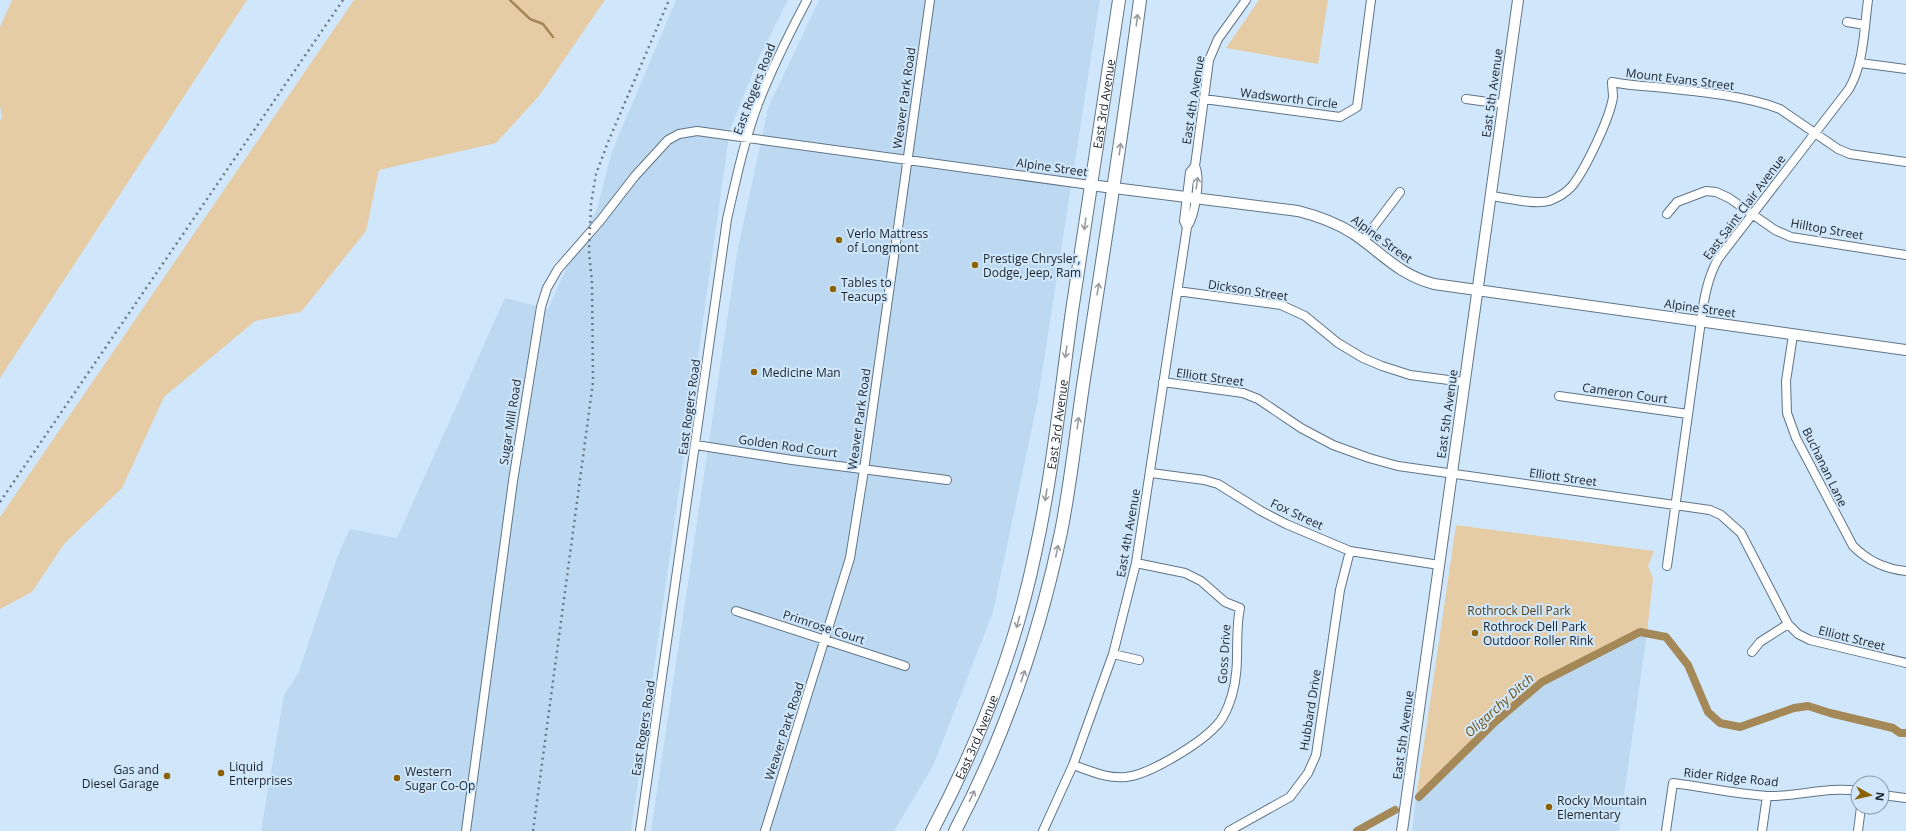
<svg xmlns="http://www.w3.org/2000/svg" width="1906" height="831" viewBox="0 0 1906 831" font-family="'Open Sans',sans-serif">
  <rect width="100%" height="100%" fill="#d0e7fb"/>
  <path fill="#bdd9f2" d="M676,0H788L759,58L730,129L631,831H261L284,695L298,674L338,555L350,529L397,538L505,298L548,309L571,258L597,209L611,154Z
    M819,0H1100L1038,399L993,612L933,766L894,831H651L737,253L768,108Z
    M1640,632L1647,633L1619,831H1412L1416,798L1495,722L1542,682Z"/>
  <path fill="#e5cca5" d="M12,0H247L0,378V121L2,117L0,105V27Z
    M354,0H605L539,96L496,143L379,170L366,231L301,312L255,321L164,397L122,488L64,544L32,592L0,609V517Z
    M1259,0H1328L1318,64L1226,48Z
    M1456,525L1654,551L1648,566L1653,578L1647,633L1640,632L1542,682L1495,722L1416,798Z"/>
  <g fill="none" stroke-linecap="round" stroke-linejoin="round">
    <path stroke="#a58858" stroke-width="2.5" d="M510,0L530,19L543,24L553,37"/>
    <path stroke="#a58858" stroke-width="8" d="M1419,797L1495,722L1542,682L1640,632L1666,637L1688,665L1708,712L1720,723L1740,727L1794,708L1808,706L1830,713L1893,728L1900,733H1906
      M1357,831L1395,810"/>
    <defs>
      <path id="minor" d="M1847,22L1865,25
        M1860,63L1906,69
        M1204,99L1340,117L1357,107L1371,0
        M1466,99L1503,104
        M1491,196C1507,198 1534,205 1549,201C1557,198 1566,193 1572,186C1585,170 1610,118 1613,97C1613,92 1612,87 1612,82C1627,85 1640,86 1655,87C1693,91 1744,95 1780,109L1838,149L1850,154L1906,162
        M1667,214L1677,202L1706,191L1716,192L1729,198L1775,230L1791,237L1906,255
        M1187,227L1184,221L1190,172L1195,166
        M1363,241L1400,192
        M1177,291L1281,305L1305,316L1338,343L1363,358L1382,366L1410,375L1464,382
        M1793,335L1786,381L1787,413L1796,438L1853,546C1868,561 1884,569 1906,571
        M1163,382L1243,393L1258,399L1301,428L1333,445L1369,458L1398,466L1710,510L1721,515L1741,533L1788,624L1798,634L1810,640L1906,663
        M1559,396L1688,414
        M696,445L792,460L947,480
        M1151,473L1204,480L1218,484L1261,511L1286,524L1350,551L1439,565
        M1667,566L1701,321C1704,299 1707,279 1718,259L1849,89C1864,63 1864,30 1868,0
        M736,611L905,666
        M1752,652L1760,642L1788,624
        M1113,654L1139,660
        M1073,765C1091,771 1107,779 1126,777C1149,775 1199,744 1215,727C1223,720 1229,705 1232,695C1241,665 1234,636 1240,608L1225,602L1201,581L1185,573L1136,563
        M1882,795L1906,798
        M466,831L513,481L541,307L547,288L558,269L600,221L635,176L668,140L679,134L697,131L1090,185
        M640,831L727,219C736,180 744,141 758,104C772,68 789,34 807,0
        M765,831L850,558L864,470L930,0
        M1043,831L1073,765L1113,654L1136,563L1187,227C1195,216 1201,179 1195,166L1209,60L1218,39L1246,0
        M1229,831L1290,797L1308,773L1316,755L1340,590L1350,551
        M1666,831L1673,783C1704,787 1736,794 1767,796C1798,797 1827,786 1858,791
        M1762,831L1767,796
        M1858,831L1861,807"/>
      <path id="tertiary" d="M1090,185L1298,211C1318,216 1337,223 1354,234C1383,254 1398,274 1434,284L1906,350
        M1402,831L1518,0"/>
      <g id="secondary">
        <path id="s1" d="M932,831C979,742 1016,648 1036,549C1053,471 1061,390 1072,311C1087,207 1104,104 1119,0"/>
        <path d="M955,831C1005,736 1039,637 1061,532C1072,477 1077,421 1086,366C1105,244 1124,122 1140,0"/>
      </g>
    </defs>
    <use href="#minor" stroke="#607486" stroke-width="10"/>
    <use href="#tertiary" stroke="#607486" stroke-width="12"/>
    <use href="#secondary" stroke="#607486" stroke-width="14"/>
    <use href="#minor" stroke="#fff" stroke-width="8"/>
    <use href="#tertiary" stroke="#fff" stroke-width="10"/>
    <use href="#secondary" stroke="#fff" stroke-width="12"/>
    <path stroke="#6a7986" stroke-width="2.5" stroke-dasharray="2 4" stroke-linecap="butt" d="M0,502L343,0
      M533,831L593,382L592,283L589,251L591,204L596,174L608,142L669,0"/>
  </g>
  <defs><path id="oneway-shaft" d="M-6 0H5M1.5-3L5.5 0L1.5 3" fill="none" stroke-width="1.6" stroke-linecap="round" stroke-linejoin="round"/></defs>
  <g stroke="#989ca0">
    <use href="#oneway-shaft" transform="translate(1137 20) rotate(-83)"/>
    <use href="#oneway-shaft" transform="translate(1120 149) rotate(-82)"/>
    <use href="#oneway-shaft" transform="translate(1197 183) rotate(-82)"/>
    <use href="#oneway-shaft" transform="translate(1085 224) rotate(98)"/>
    <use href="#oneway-shaft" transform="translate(1098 289) rotate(-81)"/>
    <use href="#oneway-shaft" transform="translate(1066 352) rotate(98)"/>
    <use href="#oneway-shaft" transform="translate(1078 423) rotate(-82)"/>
    <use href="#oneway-shaft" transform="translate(1046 495) rotate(99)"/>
    <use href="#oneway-shaft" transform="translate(1057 551) rotate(-78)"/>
    <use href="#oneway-shaft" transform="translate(1018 622) rotate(105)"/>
    <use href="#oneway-shaft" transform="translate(1023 676) rotate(-71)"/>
    <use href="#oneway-shaft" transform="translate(972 796) rotate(-64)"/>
  </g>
  <g fill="#8b6103" stroke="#d0e7fb" stroke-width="1.5">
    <circle cx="839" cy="240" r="4"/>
    <circle cx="975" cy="265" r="4"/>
    <circle cx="833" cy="289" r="4"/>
    <circle cx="754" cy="372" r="4"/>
    <circle cx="1475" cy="633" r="4"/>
    <circle cx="221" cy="773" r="4"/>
    <circle cx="167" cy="776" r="4"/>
    <circle cx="397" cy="778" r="4"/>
    <circle cx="1549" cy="807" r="4"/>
  </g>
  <g text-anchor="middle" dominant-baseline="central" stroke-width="4" stroke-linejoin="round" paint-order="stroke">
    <g font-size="12" fill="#1b232b" stroke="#d0e7fb">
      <text transform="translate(1680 79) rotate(7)">Mount Evans Street</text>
      <text transform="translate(754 89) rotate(-69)">East Rogers Road</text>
      <text transform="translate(1492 93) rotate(-82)">East 5th Avenue</text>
      <text transform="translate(904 98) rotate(-82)">Weaver Park Road</text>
      <text transform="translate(1289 98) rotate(7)">Wadsworth Circle</text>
      <text transform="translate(1193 100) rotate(-81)">East 4th Avenue</text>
      <text stroke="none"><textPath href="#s1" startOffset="752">East 3rd Avenue</textPath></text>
      <text transform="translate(1052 167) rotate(8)">Alpine Street</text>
      <text transform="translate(1744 207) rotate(-53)">East Saint Clair Avenue</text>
      <text transform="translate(1827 229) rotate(10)">Hilltop Street</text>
      <text transform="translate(1382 239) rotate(36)">Alpine Street</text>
      <text transform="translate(1248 290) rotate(9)">Dickson Street</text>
      <text transform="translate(1700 308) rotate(8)">Alpine Street</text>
      <text transform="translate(1210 377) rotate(8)">Elliott Street</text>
      <text transform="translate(1625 393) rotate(8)">Cameron Court</text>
      <text transform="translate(689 407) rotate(-82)">East Rogers Road</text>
      <text transform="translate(1447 414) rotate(-82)">East 5th Avenue</text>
      <text transform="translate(859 419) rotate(-82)">Weaver Park Road</text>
      <text transform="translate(510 422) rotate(-81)">Sugar Mill Road</text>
      <text stroke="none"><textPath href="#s1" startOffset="428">East 3rd Avenue</textPath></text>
      <text transform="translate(788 446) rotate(8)">Golden Rod Court</text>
      <text transform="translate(1825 467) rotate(64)">Buchanan Lane</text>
      <text transform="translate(1563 477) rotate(8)">Elliott Street</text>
      <text transform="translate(1297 514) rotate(25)">Fox Street</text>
      <text transform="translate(1128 533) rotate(-80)">East 4th Avenue</text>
      <text transform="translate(824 627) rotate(18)">Primrose Court</text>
      <text transform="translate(1852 638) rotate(14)">Elliott Street</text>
      <text transform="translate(1224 654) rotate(-86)">Goss Drive</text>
      <text transform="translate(1310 710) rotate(-81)">Hubbard Drive</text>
      <text transform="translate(643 728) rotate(-81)">East Rogers Road</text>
      <text transform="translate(784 731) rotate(-72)">Weaver Park Road</text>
      <text transform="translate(1403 735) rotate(-82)">East 5th Avenue</text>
      <text stroke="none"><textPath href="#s1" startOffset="104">East 3rd Avenue</textPath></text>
      <text transform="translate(1731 777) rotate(6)">Rider Ridge Road</text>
    </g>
    <g font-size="12" fill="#1b232b" stroke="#d0e7fb" text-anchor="start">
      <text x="847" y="233">Verlo Mattress<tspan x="847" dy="14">of Longmont</tspan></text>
      <text x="983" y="258">Prestige Chrysler,<tspan x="983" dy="14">Dodge, Jeep, Ram</tspan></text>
      <text x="841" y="282">Tables to<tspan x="841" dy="14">Teacups</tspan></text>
      <text x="762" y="372">Medicine Man</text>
      <text x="1483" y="626">Rothrock Dell Park<tspan x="1483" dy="14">Outdoor Roller Rink</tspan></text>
      <text x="229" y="766">Liquid<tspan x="229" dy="14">Enterprises</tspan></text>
      <text x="159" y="769" text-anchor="end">Gas and<tspan x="159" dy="14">Diesel Garage</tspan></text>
      <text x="405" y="771">Western<tspan x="405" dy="14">Sugar Co-Op</tspan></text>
      <text x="1557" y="800">Rocky Mountain<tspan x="1557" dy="14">Elementary</tspan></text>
    </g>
    <g font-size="12" fill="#564019" stroke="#d0e7fb">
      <text x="1519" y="610">Rothrock Dell Park</text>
    </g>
    <g font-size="13" font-style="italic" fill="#6c4e14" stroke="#d0e7fb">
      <text transform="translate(1499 705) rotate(-42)">Oligarchy Ditch</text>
    </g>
  </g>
  <g transform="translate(1870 795) rotate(98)"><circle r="19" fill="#d0e7fb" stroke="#8899a8"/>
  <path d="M0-3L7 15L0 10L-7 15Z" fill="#8b6103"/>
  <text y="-6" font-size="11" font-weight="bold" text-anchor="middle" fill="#1b232b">N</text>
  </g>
</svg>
